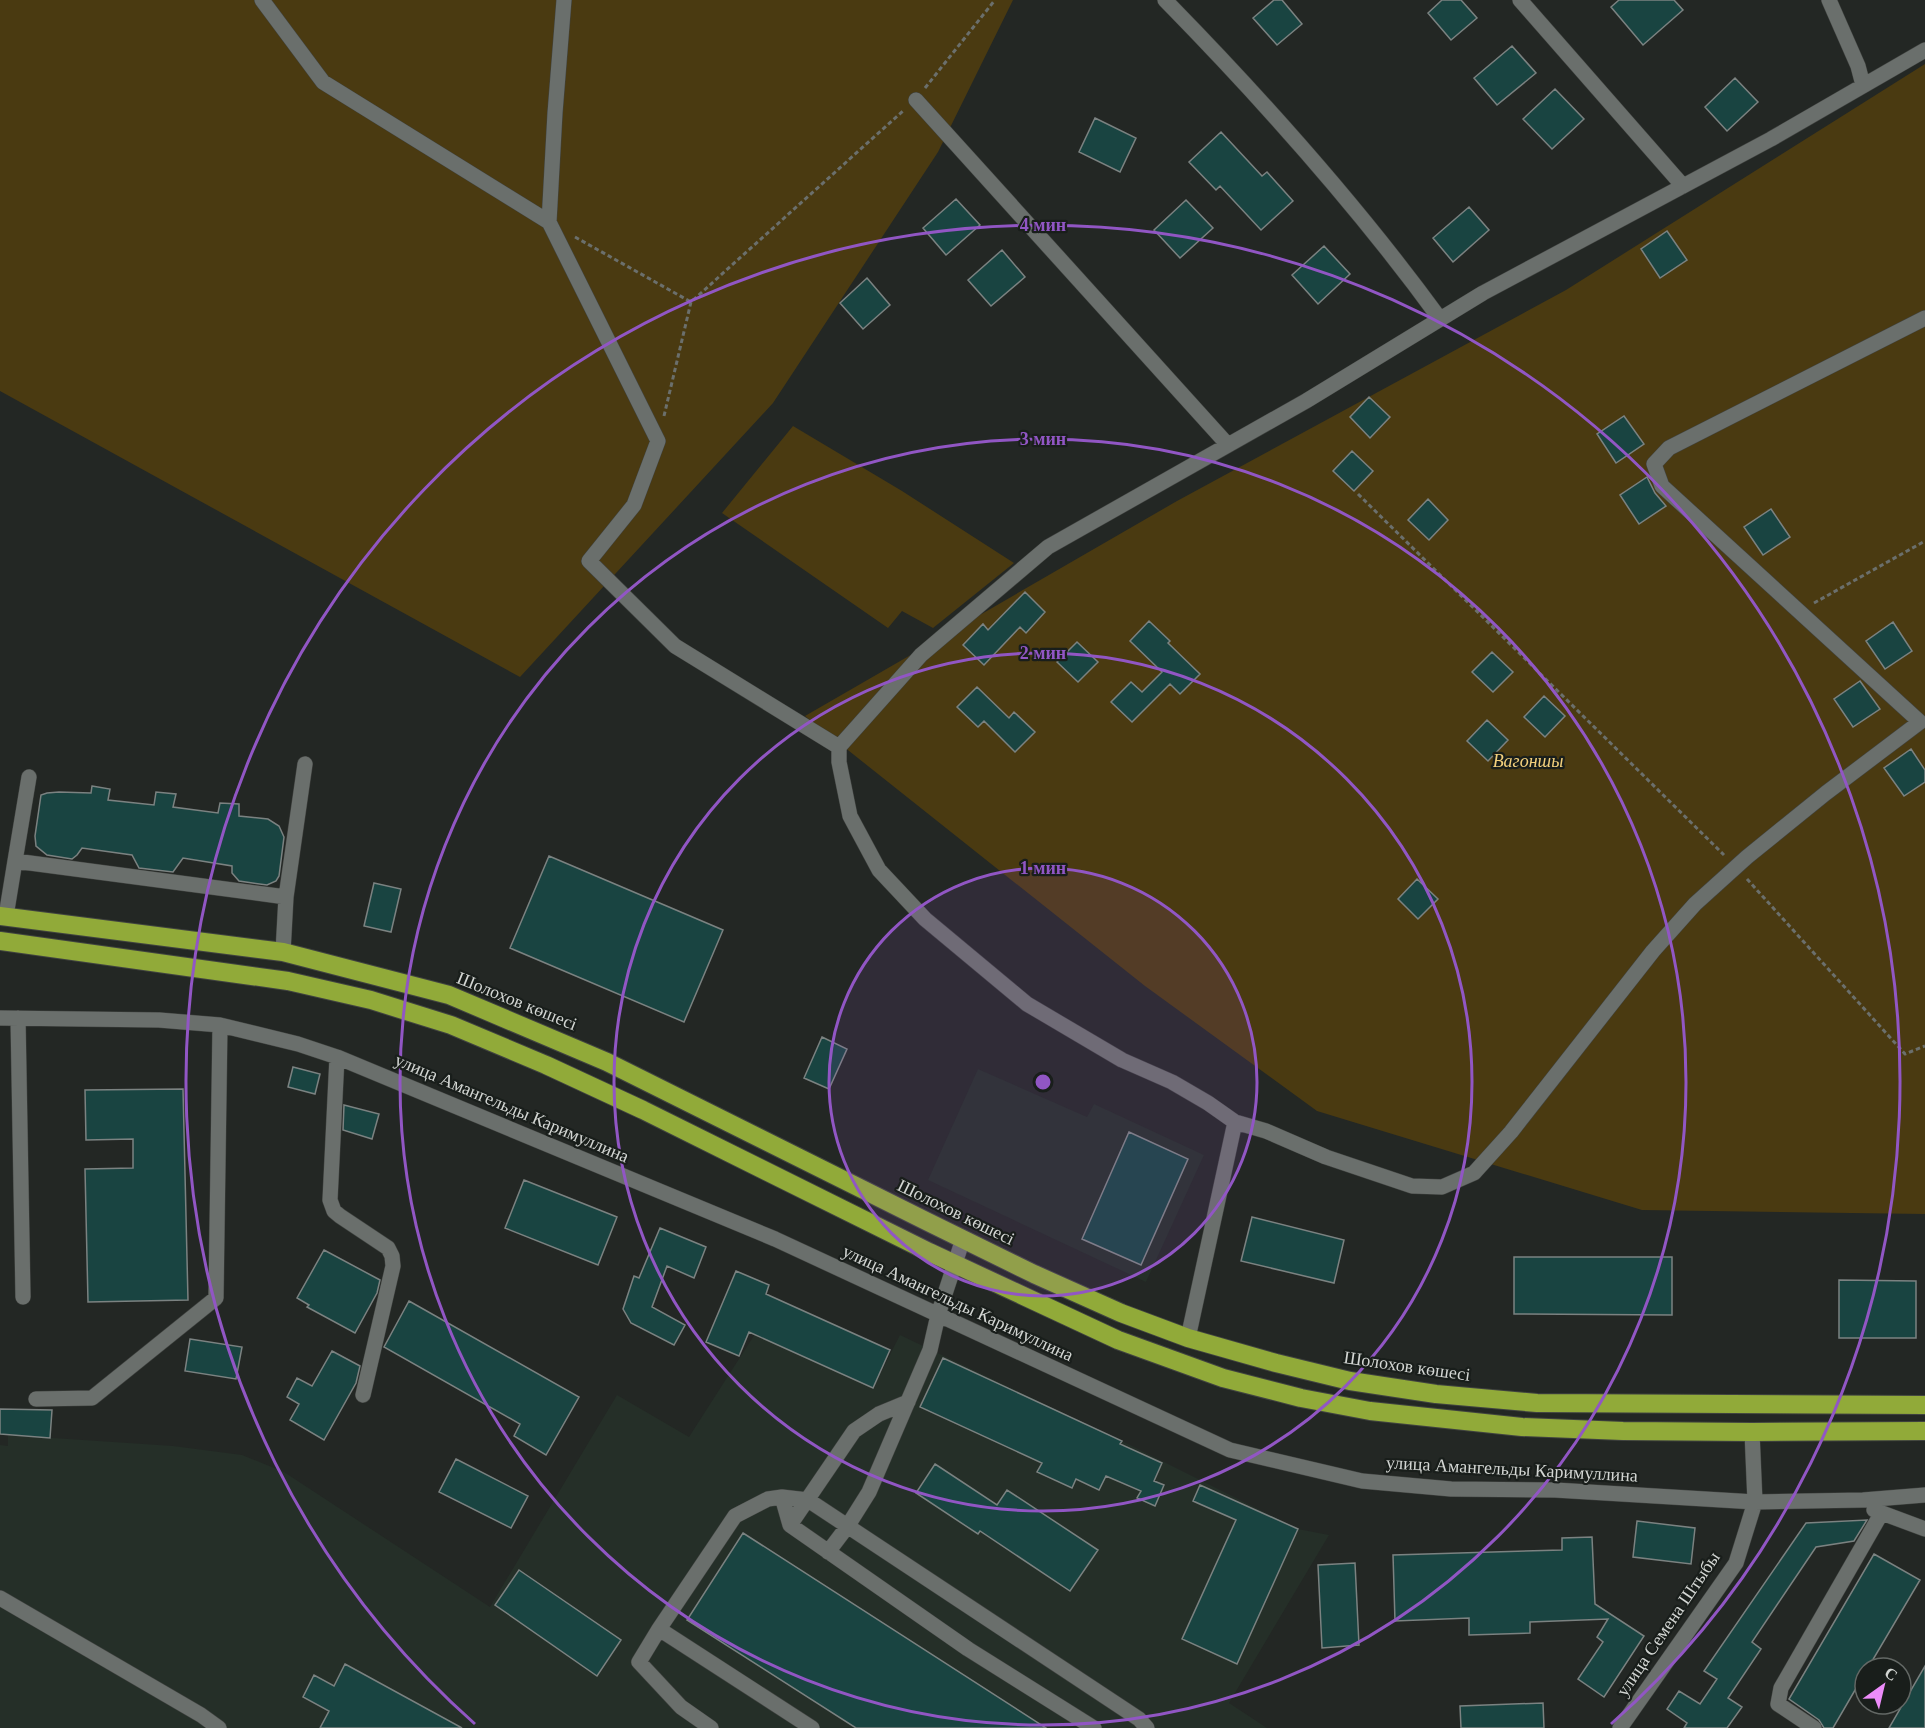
<svg xmlns="http://www.w3.org/2000/svg" width="1925" height="1728" viewBox="0 0 1925 1728" font-family="Georgia,serif">
  <rect width="100%" height="100%" fill="#232724"/>
  <path fill="#252f28" d="M978,1069L1087,1117L1094,1104L1204,1155L1146,1282L928,1180Z
    M755,1334L873,1388L900,1335L1122,1441L1298,1529L1329,1535L1229,1703L1267,1728H0V1445L8,1446V1435L173,1446L242,1455L284,1472L490,1607L617,1395L689,1437Z"/>
  <path fill="#4a3a11" d="M0,0H1013L938,152L773,403L520,677L0,391Z
    M1925,64V1214L1642,1210L1317,1111L1145,986L805,716L1177,501L1566,290Z
    M793,426L902,491L1014,563L933,628L902,611L888,628L722,513Z"/>
  <path fill="#194441" stroke="#7b8281" stroke-width="1.5" d="M1274,0H1282L1302,24L1277,45L1253,18Z
    M1442,0H1461L1477,18L1451,40L1428,13Z
    M1619,0H1674L1683,10L1643,45L1611,7Z
    M1512,46L1536,73L1497,105L1474,78Z
    M1735,78L1758,102L1727,131L1705,107Z
    M1555,89L1584,119L1552,149L1523,119Z
    M1095,118L1136,138L1120,172L1079,152Z
    M1221,132L1262,176L1267,172L1293,201L1261,230L1220,186L1216,190L1189,162Z
    M956,199L980,225L946,255L923,228Z
    M1186,200L1213,228L1180,258L1154,230Z
    M1469,207L1489,230L1453,262L1433,238Z
    M1667,231L1687,260L1660,278L1641,249Z
    M1324,246L1350,274L1318,304L1292,275Z
    M1002,250L1025,277L991,306L968,280Z
    M867,278L890,305L863,329L840,303Z
    M1369,397L1390,417L1370,438L1350,417Z
    M1624,416L1644,444L1616,463L1597,434Z
    M1352,451L1373,471L1354,491L1333,471Z
    M1647,477L1655,493L1666,506L1639,524L1620,495Z
    M1428,499L1448,520L1429,540L1408,520Z
    M1771,509L1790,537L1763,555L1744,527Z
    M1025,592L1045,612L1026,633L1020,627L984,665L963,645L983,624L988,630Z
    M1149,621L1170,641L1168,643L1200,674L1180,694L1170,684L1132,722L1111,702L1131,682L1142,692L1162,672L1130,641Z
    M1893,622L1912,651L1885,669L1866,641Z
    M1077,642L1098,662L1078,682L1057,662Z
    M1492,652L1513,672L1493,692L1472,672Z
    M1860,681L1880,709L1853,727L1834,699Z
    M977,687L1009,718L1014,712L1035,732L1015,752L984,721L978,727L957,707Z
    M1544,696L1565,716L1545,737L1524,717Z
    M1487,720L1508,740L1488,761L1467,741Z
    M1911,749L1925,770V782L1904,796L1884,768Z
    M92,786L110,789L108,800L154,805L156,792L176,794L173,807L218,813L220,803L239,804V816L268,819L279,826L284,837L279,876L276,881L267,885L239,881L232,873V866L183,858L173,872L139,868L132,855L82,848L77,855L72,859L47,855L36,846L35,836L41,795L47,793L59,792L91,793Z
    M549,856L723,930L684,1022L510,948Z
    M1417,879L1438,899L1418,919L1398,899Z
    M374,883L401,889L391,932L364,926Z
    M822,1037L847,1049L829,1089L804,1078Z
    M293,1067L320,1074L315,1094L288,1087Z
    M183,1089L188,1300L88,1302L85,1169L133,1168V1139L86,1140L85,1090Z
    M344,1105L379,1114L372,1139L343,1130Z
    M1129,1132L1188,1159L1141,1265L1082,1239Z
    M524,1180L617,1217L598,1265L505,1228Z
    M1252,1217L1344,1240L1334,1283L1241,1261Z
    M660,1228L706,1247L694,1278L667,1266L652,1307L685,1325L674,1345L631,1323L623,1309L634,1276L639,1278Z
    M324,1250L380,1280L377,1293L355,1333L307,1307L309,1305L297,1298Z
    M1514,1257H1672V1315L1514,1314Z
    M736,1271L769,1285L766,1294L890,1350L873,1388L749,1332L739,1356L706,1342Z
    M1839,1280L1916,1281V1338H1839Z
    M409,1301L579,1397L546,1455L514,1436L520,1424L384,1347Z
    M190,1339L242,1347L236,1379L185,1371Z
    M332,1351L360,1366L356,1383L324,1440L290,1420L299,1404L287,1397L297,1378L312,1386Z
    M943,1358L1122,1441L1120,1444L1162,1463L1154,1481L1164,1485L1155,1506L1137,1498L1141,1491L1106,1476L1099,1490L1076,1479L1072,1488L1037,1472L1042,1463L920,1407Z
    M0,1409L52,1410L50,1438L0,1434Z
    M456,1459L528,1496L511,1528L439,1492Z
    M935,1464L997,1505L1007,1490L1098,1550L1070,1591L980,1531L978,1534L916,1493Z
    M1200,1485L1298,1529L1237,1664L1182,1639L1236,1520L1193,1501Z
    M1867,1520L1854,1541L1816,1547L1752,1642L1761,1649L1728,1698L1742,1707L1727,1728H1684L1687,1723L1667,1709L1679,1691L1700,1704L1717,1679L1704,1671L1806,1523Z
    M1637,1521L1695,1528L1691,1564L1633,1557Z
    M743,1533L1046,1728H856L687,1620Z
    M1592,1537L1595,1604L1644,1636L1604,1697L1578,1679L1603,1642L1597,1637L1608,1619L1530,1622V1633L1469,1635V1618L1395,1621L1393,1555L1562,1550V1538Z
    M1874,1554L1920,1580L1868,1668H1865V1673L1833,1728H1824L1819,1720L1789,1699Z
    M1355,1563L1359,1645L1322,1648L1318,1565Z
    M519,1570L621,1640L597,1676L495,1605Z
    M345,1664L462,1728H320L329,1711L303,1697L314,1675L334,1686Z
    M1925,1666V1728H1889Z
    M1543,1703L1544,1728H1461L1460,1706Z"/>
  <g fill="none" stroke-linecap="round" stroke-linejoin="round">
    <defs>
      <path id="minor" d="M262,0L323,82L549,222L658,441L634,505L589,561L675,646L839,747
        M1165,0C1263,100 1357,205 1440,319
        M1520,0L1683,186
        M1829,0L1858,66L1863,85
        M916,100L1228,445
        M549,222L555,113L564,0
        M15,861L29,777
        M286,897L305,764
        M6,916L15,861L286,897L283,952
        M0,1018L159,1020L220,1025L298,1044L337,1057L775,1239L1230,1450L1362,1481L1451,1489L1555,1490L1755,1502L1863,1500L1925,1495
        M18,1018L23,1297
        M337,1057L330,1200L334,1211L340,1216L388,1248L392,1256L393,1266L363,1395
        M1235,1122L1266,1131L1326,1157L1412,1186L1442,1187L1474,1173L1511,1132L1653,951L1695,904L1747,857L1826,793L1920,722L1662,486L1654,464L1669,448L1925,318
        M1188,1338L1235,1122L1208,1103L1172,1082L1122,1060L1027,1004L925,919L879,870L850,816L839,762V747L921,655L1048,547L1306,401L1483,293L1771,139L1925,50
        M36,1399L92,1398L216,1298L220,1025
        M782,1497L790,1525L968,1649L1094,1728
        M1874,1510L1925,1529
        M790,1525L854,1431L879,1414L908,1402
        M828,1552L847,1527L869,1492L930,1350L938,1315L963,1239
        M0,1598L201,1715L219,1728
        M659,1629L812,1728
        M711,1728L681,1707L639,1662L659,1629L735,1516L768,1499L782,1497L808,1500L1139,1719L1147,1728
        M1620,1728L1736,1563L1755,1502L1752,1432
        M1814,1728L1778,1704L1781,1688L1881,1514"/>
      <path id="highway" d="M0,916L283,952L449,995L607,1062L928,1222L1034,1274L1121,1313L1188,1338L1276,1363L1350,1381L1436,1394L1537,1403L1925,1405
        M0,941L288,981L371,1000L451,1025L546,1065L643,1110L929,1252L1118,1340L1223,1378L1301,1398L1370,1411L1522,1427L1623,1431L1752,1432L1925,1431"/>
    </defs>
    <use href="#minor" stroke="#404340" stroke-width="16"/>
    <use href="#highway" stroke="#404340" stroke-width="20"/>
    <path stroke="#6b6f6c" stroke-width="3" stroke-dasharray="4.5 3" stroke-linecap="butt" d="M925,88L995,0
      M575,237L691,302
      M664,416L691,302L904,110
      M1358,494L1724,855
      M1814,603L1925,541
      M1747,879L1905,1054L1925,1046"/>
    <use href="#minor" stroke="#6a6f6c" stroke-width="15"/>
    <use href="#highway" stroke="#91aa39" stroke-width="18"/>
  </g>
  <circle cx="1043" cy="1082" r="214" fill="#9156c4" fill-opacity=".12"/>
  <g fill="none" stroke="#9156c4" stroke-width="3">
    <circle cx="1043" cy="1082" r="214"/>
    <circle cx="1043" cy="1082" r="429"/>
    <circle cx="1043" cy="1082" r="643"/>
    <path d="M475 1724A857 857 0 1 1 1611 1724"/>
  </g>
  <g text-anchor="middle" dominant-baseline="central" stroke-width="4.5" stroke-linejoin="round" paint-order="stroke">
    <g font-size="18" font-style="italic" fill="#f3d07c" stroke="#191e1b">
      <text x="1528" y="761">Вагоншы</text>
    </g>
    <g font-size="18" fill="#d3d6d3" stroke="#191e1b">
      <text transform="translate(517 1001) rotate(22)">Шолохов көшесі</text>
      <text transform="translate(512 1108) rotate(23)">улица Амангельды Каримуллина</text>
      <text transform="translate(956 1212) rotate(26)">Шолохов көшесі</text>
      <text transform="translate(958 1303) rotate(25)">улица Амангельды Каримуллина</text>
      <text transform="translate(1407 1366) rotate(8)">Шолохов көшесі</text>
      <text transform="translate(1512 1469) rotate(3)">улица Амангельды Каримуллина</text>
      <text transform="translate(1668 1624) rotate(-56)">улица Семена Штыбы</text>
    </g>
  </g>
  <circle cx="1043" cy="1082" r="9" fill="#9156c4" stroke="#191e1b" stroke-width="3"/>
  <g font-size="18" text-anchor="middle" font-weight="bold" fill="#9156c4" stroke="#191e1b" stroke-width="4.5" stroke-linejoin="round" paint-order="stroke">
    <text x="1043" y="231">4 мин</text>
    <text x="1043" y="445">3 мин</text>
    <text x="1043" y="659">2 мин</text>
    <text x="1043" y="874">1 мин</text>
  </g>
  <g transform="translate(1883 1686) rotate(34)"><circle r="28" fill="#191e1b" stroke="#636865" stroke-width="1.5"/>
  <path d="M0-4.5L10 22L0 15L-10 22Z" fill="#ed8cfa"/>
  <text y="-9" font-size="16" font-weight="bold" text-anchor="middle" fill="#d3d6d3">С</text>
  </g>
</svg>
